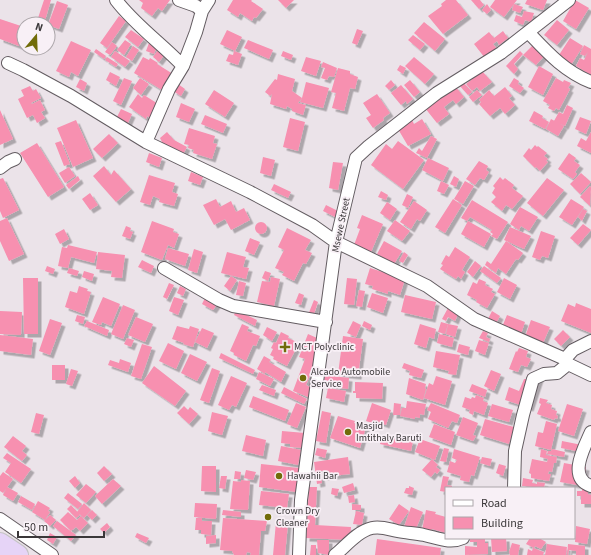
<svg xmlns="http://www.w3.org/2000/svg" width="591" height="555" viewBox="0 0 591 555" font-family="'Source Sans 3',sans-serif">
  <defs>
    <filter id="shadow"><feDropShadow dx="3.5" dy="3.5" stdDeviation="0" flood-color="#0004"/></filter>
  </defs>
  <rect width="100%" height="100%" fill="#ebe3e9"/>
  <path fill="#f790b0" filter="url(#shadow)" d="M44,0H51L44,24H36Z
    M139,0H170L162,11L158,8L152,16L141,8L143,3Z
    M233,0H252L251,1L263,9L256,18L254,17L252,21L240,13L238,17L227,10Z
    M278,0H294L286,8Z
    M446,0H456L468,15L443,34L428,16L442,6L441,4Z
    M471,0H480L484,5L479,9Z
    M495,0H517L504,17L490,7Z
    M527,0H547L543,10L525,4Z
    M575,0L589,8L576,29L563,21Z
    M57,1L68,5L59,29L48,25Z
    M487,4L491,10L487,14L482,10Z
    M514,4L523,7L520,13L512,10Z
    M524,11L534,13L531,22L525,20L523,25L514,21L516,15L522,17Z
    M119,16L126,21L107,48L100,43Z
    M0,19L24,27V43L21,42L19,46L0,39Z
    M557,20L569,30L557,45L544,35Z
    M424,22L445,39L435,51L414,33Z
    M357,29L363,31L357,45L352,43Z
    M131,30L144,39L138,47L125,37Z
    M227,30L242,37L235,51L220,44Z
    M503,31L508,38L499,45L497,41L493,44L497,49L485,58L474,44L489,32L494,38Z
    M413,35L425,44L420,50L408,40Z
    M570,38L583,46L571,65L564,60L565,59L559,55Z
    M125,40L131,44L124,55L117,50Z
    M248,40L273,50L269,59L244,48Z
    M71,41L91,50L78,76L71,72L69,77L56,71Z
    M112,42L117,46L110,55L105,52Z
    M149,43L157,46L154,54L146,51Z
    M535,43L547,53L536,65L523,55Z
    M584,45L591,49V75L576,66L580,58L584,60L588,52L585,56L580,54Z
    M133,46L139,50L132,61L126,57Z
    M96,49L106,56L104,59L94,52Z
    M158,50L165,54L159,62L153,57Z
    M115,51L130,61L125,67L111,57Z
    M234,51L242,54L238,65L226,61L229,54L233,55Z
    M283,51L293,55L291,60L281,56Z
    M520,51L523,54L514,64L518,69L514,74L506,66Z
    M107,57L118,64L116,67L105,60Z
    M143,57L149,60L150,58L158,63L157,64L173,74L162,90L134,73Z
    M306,57L321,61L316,76L301,71Z
    M414,57L434,74L425,84L405,66Z
    M323,62L337,68L334,77L329,76L327,80L321,78L325,68L321,67Z
    M400,65L406,68L403,74L397,70Z
    M539,66L553,74L543,95L528,87Z
    M338,68L350,71V74L358,77L355,89L350,88L344,111L332,108L336,93L331,92Z
    M482,71L492,82L480,91L477,87L472,91L466,84Z
    M110,72L120,77L116,86L106,80Z
    M278,74L295,79L292,91L302,98L306,82L329,88L323,108L300,102L302,98L298,103L306,105L303,115L292,111V109L287,106L286,109L270,104L272,94L270,96L265,92L275,79L277,80Z
    M124,78L132,81L121,105L113,101Z
    M140,78L149,84L141,95L133,88Z
    M514,78L519,81L518,84L524,88L520,93L509,86Z
    M556,78L563,82L564,80L571,83L568,88L570,89L559,110L556,108L554,111L548,108L550,105L543,101Z
    M80,79L87,83L84,91L76,87Z
    M391,80L395,85L389,90L385,86Z
    M410,80L420,92L414,97L404,85Z
    M463,82L472,92L468,95L459,85Z
    M178,84L185,89L181,96L173,91Z
    M401,85L413,99L407,104L406,101L401,105L391,93Z
    M30,86L33,91L36,89L41,98L31,103L32,104L40,100L45,110L41,112L45,118L37,123L33,115L27,118L18,99L24,96L21,90Z
    M455,86L464,97L456,104L453,100L444,107L449,114L437,123L425,108Z
    M505,87L512,96L509,98L515,105L505,114L500,108L490,116L479,104L481,102L479,100L489,90L494,96Z
    M214,90L234,103L225,117L205,104Z
    M477,90L482,95L473,102L469,97Z
    M138,94L142,98L144,95L163,107L156,122L147,116L146,119L129,107Z
    M377,94L390,113L383,118L384,120L373,128L366,118L371,115L363,103Z
    M181,103L195,109L189,122L176,117Z
    M567,105L573,108L565,126L554,121L559,112L563,114Z
    M121,109L132,114L128,123L117,117Z
    M0,110L13,139L0,145Z
    M534,111L543,116L542,118L549,122L545,129L529,121Z
    M205,115L227,124L223,133L201,124Z
    M580,117L591,121L586,134L575,129Z
    M290,118L305,122L298,151L283,147Z
    M422,119L431,134L408,146L398,129L412,120L414,124Z
    M551,119L564,126L558,136L546,129Z
    M76,120L93,158L73,167L57,128Z
    M189,128L215,136L213,143L217,144L212,159L193,153L194,150L188,148L189,145L184,144Z
    M167,132L174,140L187,147L182,156L164,146L160,138Z
    M591,132V153L577,146L581,138L586,141Z
    M109,134L118,143L102,158L93,149Z
    M431,136L437,139L427,158L416,153L419,148L422,151Z
    M61,141L70,164L64,166L55,143Z
    M398,141L424,160L403,189L371,165L386,144L392,149Z
    M37,143L64,187L48,197L20,153Z
    M535,145L537,147L538,146L547,153L544,156L548,159L546,161L548,162L540,171L536,167L535,168L523,156L529,148L531,150Z
    M149,153L162,158L159,167L146,162Z
    M569,153L576,158L574,161L580,165L575,172L577,174L573,179L558,169Z
    M263,157L275,160L271,176L260,173Z
    M428,158L449,168L443,181L422,170Z
    M479,161L488,166L486,170L489,172L484,180L480,178L475,185L466,179Z
    M333,162L343,163L338,190L329,188Z
    M104,166L111,175L114,170L131,189L116,202L93,176Z
    M69,167L75,176L65,183L59,173Z
    M191,172L203,177L200,185L188,181Z
    M581,173L591,182L580,194L570,184Z
    M149,175L175,183L172,192L178,194L174,206L159,202L160,199L153,196L150,205L140,202Z
    M78,176L80,180L69,189L66,185Z
    M454,176L459,179L456,187L450,184Z
    M500,177L503,180L505,178L514,185L512,188L523,196L512,209L506,205L502,211L491,202L496,197L492,193L495,188L493,186Z
    M3,178L19,210L3,218L0,211V179Z
    M547,178L564,190L543,216L527,203Z
    M441,181L449,185L444,194L437,191Z
    M465,181L474,186L463,204L454,199Z
    M274,184L291,192L288,198L271,190Z
    M590,186L591,188L590,206L580,197Z
    M381,191L388,195L386,200L378,197Z
    M90,193L98,205L90,210L82,199Z
    M407,194L413,197L408,208L402,205Z
    M216,199L220,207L231,201L236,212L244,208L250,220L231,230L225,219L214,225L203,205Z
    M453,199L462,205L445,233L435,227Z
    M571,199L584,207L572,225L559,217Z
    M472,200L508,222L497,239L491,236L493,234L490,232L492,230L470,217L467,221L461,218Z
    M414,201L427,210L420,221L417,219L411,229L400,222Z
    M387,202L397,209L390,220L380,213Z
    M326,205L340,212L337,218L323,211Z
    M520,207L538,217L529,231L521,226L519,230L510,224Z
    M583,209L587,211L582,221L578,217Z
    M362,215L383,224L371,252L354,245L360,229L357,228Z
    M7,218L24,254L9,261L0,241V221Z
    M395,220L410,231L402,241L387,231Z
    M152,221L174,229L173,232L179,234L174,248L168,245L162,260L141,252Z
    M468,221L491,234L484,247L461,234Z
    M255 228a6 6 0 1 1 12 0a6 6 0 1 1-12 0Z
    M583,224L591,230L578,245L570,238Z
    M126,226L131,228L130,231L133,232L130,239L122,236Z
    M510,227L531,236L524,249L504,240Z
    M287,228L311,240L305,250L312,253L306,264L303,263L294,281L282,275L284,272L275,268L284,250L278,247Z
    M64,229L69,239L60,244L55,234Z
    M541,231L555,236L548,258L542,256L540,260L532,257Z
    M250,238L260,242L254,255L245,251Z
    M384,241L402,251L394,264L377,254Z
    M506,241L523,253L518,260L516,259L506,274L498,268L496,273L485,265L487,261L491,264Z
    M68,245L97,252L94,263L71,257L68,268L58,266L62,247L67,248Z
    M455,247L470,257L462,270L465,272L461,279L458,276L456,279L440,269L443,265L441,264L446,255L449,257Z
    M168,248L189,254L185,266L165,259Z
    M194,249L203,252L197,273L188,270Z
    M98,252L125,255L122,278L111,277L112,271L96,269Z
    M227,252L246,257L243,267L249,268L246,279L221,273Z
    M404,252L408,255L403,263L399,261Z
    M142,260L154,266L151,273L138,267Z
    M475,261L481,266L473,277L467,272Z
    M47,266L55,269L53,274L45,271Z
    M484,266L501,278L497,283L480,271Z
    M69,268L79,271L77,276L67,273Z
    M370,268L405,279L400,295L388,291V294L372,289L373,286L365,284Z
    M84,271L94,274L92,281L82,277Z
    M265,271L271,273L268,281L262,278Z
    M231,276L237,280L230,291L224,286Z
    M271,277L280,279L274,306L257,302L262,281L270,282Z
    M23,278H38V334H24Z
    M347,278L357,279L354,305L344,304Z
    M504,278L517,285L510,299L497,292Z
    M479,279L486,282L485,285L493,289L491,292L495,294L487,308L476,302L477,300L467,295L473,282L477,284Z
    M239,281L246,283L243,296L236,295Z
    M169,283L174,285L167,299L163,297Z
    M79,286L88,289L87,291L91,292L84,314L65,307L70,291L77,293Z
    M180,286L186,289L183,296L177,293Z
    M359,290L365,291L362,307L356,306Z
    M299,293L304,295L301,305L295,303Z
    M372,293L388,298L383,313L367,307Z
    M405,295L436,302L432,319L401,312Z
    M206,296L218,303L213,310L202,304Z
    M103,297L120,304L111,326L102,322L101,325L92,322Z
    M174,297L184,300L178,315L169,311Z
    M314,300L318,302L313,317L308,315Z
    M576,303L591,309V333L561,321L568,304L575,307Z
    M123,305L135,310L123,339L111,334Z
    M448,308L458,314L455,321L448,317L446,321L442,319Z
    M236,310L257,320L255,326L234,315Z
    M0,311L22,312L21,335L0,334Z
    M492,311L500,316L495,325L487,321Z
    M77,315L85,317L83,324L75,321Z
    M507,315L525,322L521,334L502,327Z
    M136,317L153,324L145,342L128,335Z
    M50,319L62,323L50,355L39,351Z
    M531,320L550,327L543,343L525,337Z
    M87,321L109,330L107,336L84,326Z
    M353,321L361,325L356,337L347,333Z
    M364,321L372,325L370,330L362,326Z
    M441,322L448,324L445,334L438,332Z
    M242,324L249,327L247,331L260,336L256,346L253,345L246,361L234,355V353L230,351Z
    M420,324L436,329L434,339L429,337L426,348L414,344Z
    M448,324L458,326L455,337L446,334Z
    M177,326L189,329L190,326L199,329L193,347L183,344L184,343L172,339Z
    M267,327L277,332L272,341L263,335Z
    M202,328L214,333L207,348L195,342Z
    M563,330L570,337L561,346L554,339Z
    M483,331L488,333L486,337L490,339L489,342L479,338Z
    M281,332L289,336L288,338L299,343L287,366L273,359L274,357L270,355L273,349L271,348L274,342L276,343Z
    M308,334L317,338L313,350L319,353L306,385L312,388L308,397L293,391L305,359L299,357Z
    M439,334L454,338L452,347L437,343Z
    M0,335L33,339L31,355L0,351Z
    M343,336L363,339L358,376L338,374Z
    M127,338L134,340L131,347L124,344Z
    M479,340L489,343L485,355L475,351Z
    M168,343L184,351L176,369L159,361Z
    M142,344L152,347L141,379L131,376Z
    M459,344L470,347L468,355L457,352Z
    M519,348L528,351L526,357L531,359L527,367L521,365L518,372L509,369L516,351L517,352Z
    M436,351L460,355L456,375L448,374L449,371L433,367Z
    M221,353L255,370L253,374L219,358Z
    M190,354L207,362L197,381L181,373Z
    M264,356L271,360L269,362L286,372L281,382L265,372V374L257,369Z
    M120,359L131,363L128,372L108,365L110,360L119,363Z
    M404,363L424,370L421,378L409,375L410,371L402,368Z
    M52,365H65V380H52Z
    M154,366L186,391L175,406L142,383Z
    M212,368L220,371L209,403L200,400Z
    M71,369L78,371L72,386L66,384Z
    M491,370L501,374L494,391L484,386Z
    M259,372L274,379L270,386L256,379Z
    M528,374L540,378L530,408L505,400L509,387L519,391L524,379H526Z
    M325,375L349,378L348,389L323,386Z
    M231,376L247,383L236,407L232,405L229,410L218,405Z
    M436,376L452,381L445,405L424,398L429,383L433,385Z
    M409,378L426,384L425,388L426,389L423,400L406,394Z
    M355,382L383,383L382,399L356,398V393H353V391H355Z
    M472,384L487,390L485,397L469,391Z
    M262,385L276,390L274,396L259,390Z
    M284,387L307,399L304,404L281,393Z
    M328,388L346,391L344,402L326,398Z
    M476,395L484,398L483,401L488,403L484,415L474,411L473,415L469,413L470,410L462,407L465,397L471,399L472,397L475,398Z
    M253,396L289,410L285,421L249,407Z
    M540,398L548,400L546,403L552,405L551,409L557,411L556,415L558,416L557,419L555,418L554,420L537,414L541,404L539,403Z
    M407,401L426,404L424,415L420,414V418L415,417V419L400,416L402,408H406Z
    M296,403L306,407L297,428L287,424Z
    M372,403L391,410L386,425L373,420L372,423L366,421Z
    M394,403L401,404L400,415H393Z
    M431,403L460,415L457,423L452,421L448,428L428,419L431,412L427,410Z
    M492,404L513,410L509,422L488,416Z
    M567,404L583,409L574,436L558,431Z
    M184,406L188,410L190,407L198,414L189,424L177,413Z
    M322,411L331,413L326,443L316,441Z
    M212,412L228,416L222,435L208,431Z
    M36,413L44,415L39,434L31,432Z
    M338,416L355,421L354,423L366,427L360,448L330,438Z
    M463,417L478,423L473,435L476,436L473,441L456,435Z
    M485,419L514,427L509,444L480,435Z
    M546,421L557,424L551,450L535,446L538,432L543,433Z
    M434,424L455,432L451,445L429,437Z
    M282,431L305,433L304,448L290,447V444L281,443Z
    M246,435L266,440L263,456L242,451Z
    M382,435L413,441L411,451L380,444Z
    M13,436L26,446L22,451L27,455L22,461L4,447Z
    M420,439L440,446L435,460L415,452Z
    M562,441L582,445L581,452L561,448Z
    M281,446L301,450L298,465L278,461Z
    M317,448L327,450L325,458L315,455Z
    M444,448L449,449L446,462L440,461Z
    M454,449L480,457L474,476L471,475L469,482L460,480L461,476L447,472L450,461L455,463L457,460L452,458Z
    M541,449L547,451L546,455L557,457L556,463H554L552,472L549,471L548,474H551L549,481L531,478V474L529,473L532,459L547,462L548,459L540,457Z
    M552,449L565,452L564,457L547,454L548,451H551Z
    M7,453L31,469L21,483L5,472L11,463L3,458Z
    M348,457L350,474L323,477V471H320L322,483L317,484L314,462Z
    M482,457L492,459L490,466L480,463Z
    M432,459L438,465L436,467L440,470L437,474L435,472L431,477L422,470Z
    M564,463L586,467L583,486L560,482Z
    M261,464L299,468L296,492L259,487Z
    M499,464L506,466L503,476L496,473Z
    M104,466L112,474L104,481L97,473Z
    M202,466H216V492L201,491Z
    M246,470L256,472L253,480L244,478Z
    M235,471L241,472L240,479H234Z
    M3,472L13,479L3,493L0,491V476Z
    M75,476L80,483L75,488L69,481Z
    M221,476H227L225,489L219,488Z
    M443,476L449,477L447,485L452,486V488H446V492L440,491Z
    M523,478L533,480L532,483L537,484V482L545,483L544,488L522,486Z
    M113,479L121,486L102,504L95,496Z
    M241,480L250,481L248,510L230,509L233,481L241,482Z
    M353,483L355,490L344,493L342,487Z
    M86,484L96,492L86,503L76,495Z
    M409,486L414,488L412,495L404,493L406,488H409Z
    M7,487L18,493L13,501L3,495Z
    M309,487H317L315,525L351,527L350,540L306,538Z
    M332,488L339,489L337,496L331,494Z
    M582,489H588V494L591,495V504H581V496H577V491H582Z
    M261,491L289,494L287,508L259,505Z
    M68,493L82,504L78,509L64,498Z
    M354,495L355,502L349,503L348,496Z
    M21,496L35,504L32,510L18,502Z
    M38,501L50,508L48,511L50,512L45,520L32,512Z
    M84,503L91,510L84,518L77,512Z
    M195,503L217,504L216,519L194,517Z
    M352,504L361,505V510H352Z
    M399,504L409,511L399,525L389,519Z
    M71,505L80,515L76,518L67,509Z
    M411,507L423,512L415,531L404,527Z
    M92,510L97,515L92,520L87,515Z
    M223,510L241,512V517L222,515Z
    M426,510L436,512L435,514L446,517V533L432,529L431,532L422,530Z
    M356,511L364,513L362,525L353,524Z
    M68,512L77,520L81,516L88,523L80,531L76,527L71,531L60,520Z
    M50,515L56,520L50,526L44,521Z
    M196,518H202V521H212L211,535L201,534V530H195Z
    M223,518L267,521L265,531H261L259,555H250L251,553L247,552L246,555H234L232,551L220,550Z
    M57,521L76,535L71,541L53,526Z
    M276,522L288,523L285,555H273Z
    M107,523L110,527L104,533L100,529Z
    M576,526L590,529L587,544L575,542Z
    M50,533L57,537L53,544L47,540Z
    M137,533L149,538L146,543L135,537Z
    M216,535V543L206,544V536Z
    M470,538H485V543H488V554L465,555V546L477,547V542H470Z
    M491,538H506L507,551L492,552Z
    M530,538H539L546,542L541,549L535,546L534,548L526,544Z
    M377,539L441,548L440,555H375Z
    M317,540H329V555L318,553Z
    M512,543L520,545L518,555H510L509,552Z
    M547,544L567,547L566,555H545Z
    M568,544L585,546V555H576V551L569,550L568,555H567Z
    M311,545H316V555H310Z
    M533,548L544,552L543,555H527L528,549L532,551Z"/>
  <g fill="none" stroke-linecap="round" stroke-linejoin="round">
    <defs>
      <path id="minor" d="M116,0C135,25 161,43 183,66L169,89L146,142
        M179,0L196,6L202,11L196,32L183,66
        M202,11L209,0
        M528,32C548,53 564,71 591,82
        M8,63L23,70L71,96L146,142L250,192L312,225L336,242L427,286L474,319L565,359L568,364L591,375
        M0,168L8,162L15,159
        M164,268L219,300L233,306L326,322
        M565,359L573,350L591,341
        M591,432C584,448 567,478 591,486
        M514,488L515,451L523,415L533,379L544,374L557,373L568,364
        M0,519L52,555
        M299,555L301,500L336,242L356,158L369,146L437,93L501,53L569,0
        M335,555C346,546 358,531 372,528C381,526 388,529 397,531C406,533 415,533 424,535C438,538 450,544 463,538"/>
      <path id="trunk" d="M0,543L18,555"/>
    </defs>
    <use href="#minor" stroke="#635c61" stroke-width="14"/>
    <use href="#trunk" stroke="#c4c3c4" stroke-width="22"/>
    <use href="#minor" stroke="#fff" stroke-width="12"/>
    <use href="#trunk" stroke="#e6d4f7" stroke-width="20"/>
  </g>
  <g fill="#716c09" stroke="#f8f0f6" stroke-width="1.5">
    <path d="M283 341h4v4h4v4h-4v4h-4v-4h-4v-4h4z"/>
    <circle cx="303" cy="378" r="4"/>
    <circle cx="348" cy="432" r="4"/>
    <circle cx="279" cy="476" r="4"/>
    <circle cx="268" cy="517" r="4"/>
  </g>
  <g text-anchor="middle" dominant-baseline="central" stroke-width="3.5" stroke-linejoin="round" paint-order="stroke">
    <g font-size="10" fill="#3a3739" stroke="#f8f0f6">
      <text transform="translate(341 225) rotate(-78)">Msewe Street</text>
    </g>
    <g font-size="10" fill="#3a3739" stroke="#f8f0f6" text-anchor="start">
      <text x="294" y="347">MCT Polyclinic</text>
      <text x="311" y="372">Alcado Automobile<tspan x="311" dy="12">Service</tspan></text>
      <text x="356" y="426">Masjid<tspan x="356" dy="12">Imtithaly Baruti</tspan></text>
      <text x="287" y="476">Hawahii Bar</text>
      <text x="276" y="511">Crown Dry<tspan x="276" dy="12">Cleaner</tspan></text>
    </g>
  </g>
  <rect x="445" y="487" width="130" height="52" fill="#f8f0f6" stroke="#aca6aa"/>
  <rect x="453" y="500" width="20" height="6" fill="#ffffff" stroke="#aca6aa"/>
  <text x="481" y="507" font-size="12" fill="#3a3739">Road</text>
  <rect x="453" y="517" width="20" height="12" fill="#f790b0" stroke="#aca6aa"/>
  <text x="481" y="527" font-size="12" fill="#3a3739">Building</text>
  <g transform="translate(36 36) rotate(19)"><circle r="19" fill="#f8f0f6" stroke="#aca6aa"/>
  <path d="M0-3L7 15L0 10L-7 15Z" fill="#716c09"/>
  <text y="-6" font-size="11" font-weight="bold" text-anchor="middle" fill="#3a3739">N</text>
  </g>
  <path d="M18 531v6h86v-6" fill="none" stroke="#3a3739" stroke-width="2"/>
  <text x="24" y="531" font-size="12" fill="#3a3739" stroke="#f8f0f6" stroke-width="3" paint-order="stroke">50 m</text>
</svg>
